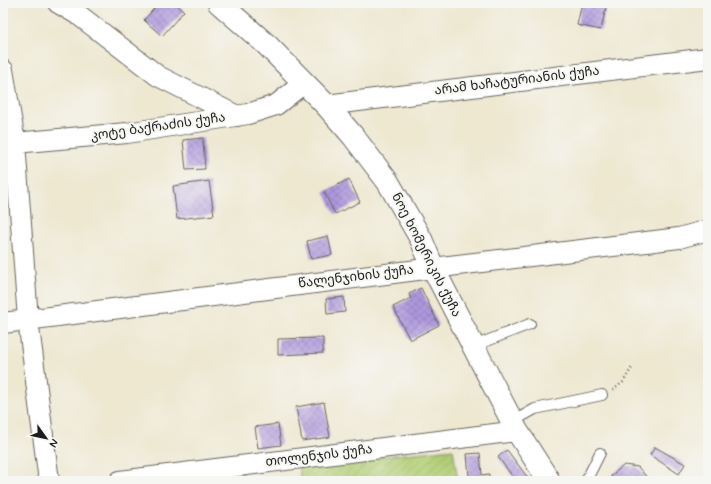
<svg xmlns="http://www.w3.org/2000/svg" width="711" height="484" viewBox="0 0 711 484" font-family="Mynerve,'Noto Sans Georgian',sans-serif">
  <defs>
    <pattern id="garden-furrows" width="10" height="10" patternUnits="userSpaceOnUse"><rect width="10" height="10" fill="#b2ce75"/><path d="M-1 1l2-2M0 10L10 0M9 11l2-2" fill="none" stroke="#98b065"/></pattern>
    <pattern id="building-cross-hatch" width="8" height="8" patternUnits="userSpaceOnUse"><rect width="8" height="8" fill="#af98de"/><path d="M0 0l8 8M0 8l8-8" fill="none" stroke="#8e7bb3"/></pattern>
  </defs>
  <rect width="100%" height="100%" fill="#f6f6f2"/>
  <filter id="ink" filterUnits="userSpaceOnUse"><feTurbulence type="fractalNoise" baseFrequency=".025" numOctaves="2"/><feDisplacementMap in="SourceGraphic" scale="8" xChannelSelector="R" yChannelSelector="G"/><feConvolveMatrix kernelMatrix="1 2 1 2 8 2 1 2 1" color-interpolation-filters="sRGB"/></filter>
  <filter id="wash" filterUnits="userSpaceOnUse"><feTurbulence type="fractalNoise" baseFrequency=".012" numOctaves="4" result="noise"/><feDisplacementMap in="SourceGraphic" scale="16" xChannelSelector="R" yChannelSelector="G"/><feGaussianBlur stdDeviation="0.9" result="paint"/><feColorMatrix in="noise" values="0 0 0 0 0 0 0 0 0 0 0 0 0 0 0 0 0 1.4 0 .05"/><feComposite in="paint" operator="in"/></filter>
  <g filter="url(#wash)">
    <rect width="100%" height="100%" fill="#eee8d1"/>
    <path fill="url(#garden-furrows)" stroke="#677548" d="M453,449L458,481H301L298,465Z"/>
    <g id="blocks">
      <path fill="url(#building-cross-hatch)" d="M159,3H175L184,11L162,36L144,20Z
        M582,3H607L601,30L577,25Z
        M203,138L205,169L186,170L183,140Z
        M349,179L360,202L335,214L324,192Z
        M209,181L214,215L177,219L173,186Z
        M328,236L332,255L311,259L307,241Z
        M421,288L439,325L410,340L393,307L411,298L409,294Z
        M344,297L345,312L327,314L326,299Z
        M323,338V353L278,355V339Z
        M324,402L330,437L302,441L296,407Z
        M278,424L281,445L258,448L255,427Z
        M655,447L685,464L679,474L650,455Z
        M507,450L528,478L524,481H516L498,457Z
        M480,453L482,475L489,474V481H475V476H469L467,454Z
        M624,465L638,467L650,481H615L611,476Z"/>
    </g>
  </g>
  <g filter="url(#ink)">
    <use href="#blocks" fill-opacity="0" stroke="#66635b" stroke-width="1"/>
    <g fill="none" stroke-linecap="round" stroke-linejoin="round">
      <defs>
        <path id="service" d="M474,346L530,324
          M512,422L535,409L602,395
          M586,481L600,453"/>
        <path id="minor" d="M58,3L80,16L158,76L237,116
          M3,70L15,142L28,320L49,481
          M326,105L708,58
          M3,144L127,133L248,114L276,105L304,83
          M3,323L433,268L679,238L708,230
          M120,481L517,431"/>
        <path id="tertiary" d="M219,3L267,45L326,105L353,136L388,182L421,239L433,268L517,431L549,481"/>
      </defs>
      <use href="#service" stroke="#66635b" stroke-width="12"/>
      <use href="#minor" stroke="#66635b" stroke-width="22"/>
      <use href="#tertiary" stroke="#66635b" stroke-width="24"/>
      <path stroke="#66635b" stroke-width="2.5" stroke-dasharray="1 3" stroke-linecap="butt" d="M613,390L623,382L633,366"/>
      <use href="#service" stroke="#fff" stroke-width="10"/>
      <use href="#minor" stroke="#fff" stroke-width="20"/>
      <use href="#tertiary" stroke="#fff" stroke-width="22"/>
    </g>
  </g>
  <g text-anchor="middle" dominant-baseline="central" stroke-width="4" stroke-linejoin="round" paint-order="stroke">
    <g font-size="13" fill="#1c1c1c" stroke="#f6f6f2">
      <text transform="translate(517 81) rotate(-7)">არამ ხაჩატურიანის ქუჩა</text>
      <text transform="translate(158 127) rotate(-8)">კოტე ბაქრაძის ქუჩა</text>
      <text transform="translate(426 255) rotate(63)">ნოე ხომერიკის ქუჩა</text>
      <text transform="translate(356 277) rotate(-7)">წალენჯიხის ქუჩა</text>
      <text transform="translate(319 456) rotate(-7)">თოლენჯის ქუჩა</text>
    </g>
  </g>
  <rect width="711" height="484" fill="none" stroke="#f6f6f2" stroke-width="16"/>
  <g transform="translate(46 438) rotate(123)" stroke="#f6f6f2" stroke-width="3" paint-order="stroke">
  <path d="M0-3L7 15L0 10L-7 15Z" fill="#1c1c1c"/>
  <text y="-6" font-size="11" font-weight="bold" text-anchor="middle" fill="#1c1c1c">N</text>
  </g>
</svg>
